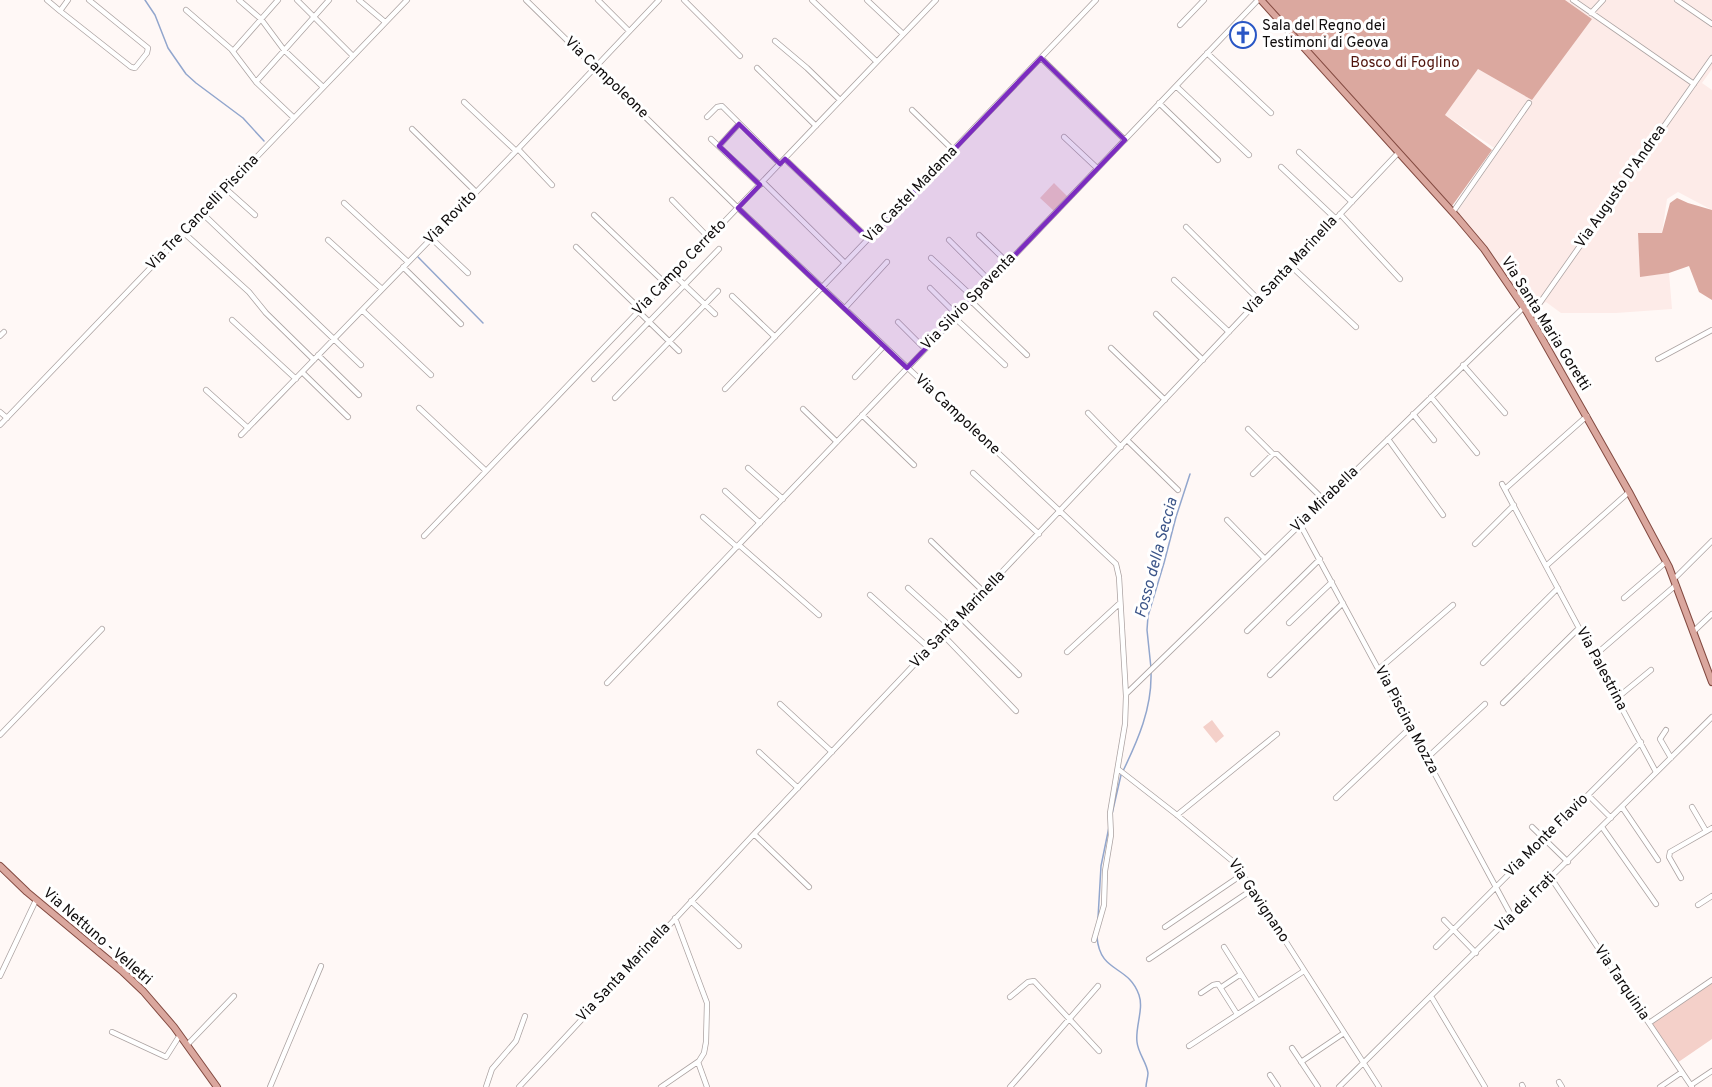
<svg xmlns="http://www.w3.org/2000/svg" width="1712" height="1087" viewBox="0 0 1712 1087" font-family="Overpass,sans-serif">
  <rect width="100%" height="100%" fill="#fff8f6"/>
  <path fill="#fdebe8" d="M1565,0H1712V69L1702,83L1712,90V210L1678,192L1667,199L1662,233L1638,234L1641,276L1669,273L1672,309L1616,313H1561L1546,302L1529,311L1492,255L1457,212L1499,151L1445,115L1478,69L1532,100L1592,19Z"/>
  <path fill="#f4d0c9" d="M1054,183L1068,197L1054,211L1040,198Z
    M1212,720L1224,736L1216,743L1203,727Z
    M1712,982V1039L1677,1063L1650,1024Z"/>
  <path fill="#dba89f" d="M1262,0H1565L1592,19L1532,100L1478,69L1445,115L1492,150L1452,206Z
    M1677,198L1688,203L1712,210V300L1699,292L1689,266L1669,273L1640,277L1638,233H1662L1670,203Z"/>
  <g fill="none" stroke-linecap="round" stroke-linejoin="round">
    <path stroke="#92a6cd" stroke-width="1.5" d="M145,0L155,15L168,48L186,74L196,83L243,118L264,141
      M418,257L483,323
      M1151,668L1147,630L1148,616L1164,563L1176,517L1190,474
      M1123,771C1138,740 1152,708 1151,673
      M1112,814L1121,775
      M1098,918L1101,866L1109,827
      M1097,937C1100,974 1128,964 1139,995C1144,1009 1135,1027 1137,1042C1138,1053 1147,1063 1148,1073C1148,1077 1146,1083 1146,1087"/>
    <defs>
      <path id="minor" d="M47,0L60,11L68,0
        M239,0L261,19L284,50L323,87
        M297,0L353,56
        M359,0L385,22
        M526,0L738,208L1116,564L1119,577L1126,696L1125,724L1110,813L1111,835L1105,871L1104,905L1094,940
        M598,0L629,31
        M684,0L740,56
        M812,0L876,61
        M867,0L903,34
        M1573,0L1694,84
        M1677,0L1712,24
        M186,10L231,49L256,82L294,118
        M60,11L131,67L135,68L147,53L148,48L89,0
        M1591,13L1603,0
        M1180,25L1204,0
        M775,41L807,68L840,100
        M233,51L278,0
        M1207,53L1271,113
        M1041,58L1125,140
        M757,68L816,126
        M256,82L329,0
        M1176,86L1249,155
        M464,102L516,151
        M1159,103L1218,160
        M912,110L953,150
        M707,117L717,107L722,106L780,164
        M412,129L476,192
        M1064,137L1097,168
        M711,139L760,185
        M719,146L739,124
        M518,149L552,185
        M1299,152L1352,202
        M785,159L869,239
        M1281,167L1336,219
        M763,182L845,263
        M226,189L255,215
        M672,200L709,238
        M344,203L408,262
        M1453,212L1529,103
        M203,214L361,365
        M1340,214L1400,279
        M594,215L665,283
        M1186,227L1259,300
        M184,233L249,292L266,313L314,360
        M979,235L1008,263
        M431,238L468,273
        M328,240L382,289
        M949,240L990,281
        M576,247L640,309
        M931,258L974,298
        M1291,266L1356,327
        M403,267L461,324
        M673,274L715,314
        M1174,280L1229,332
        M930,288L957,315
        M732,296L775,337
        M971,301L1027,355
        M845,308L887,262
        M362,310L431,375
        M638,311L679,351
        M1156,314L1203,360
        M1530,317L1712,58
        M955,318L1005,365
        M232,320L296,379
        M898,322L925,349
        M0,336L4,332
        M1111,348L1165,400
        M318,355L359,395
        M1658,359L1712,330
        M1463,365L1505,413
        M302,372L348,417
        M855,377L884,346
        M594,379L719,249
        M725,389L1096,0
        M206,390L248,428
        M1431,397L1477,453
        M615,398L718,291
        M419,408L486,471
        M803,409L837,442
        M0,412L7,418
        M1088,413L1121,447
        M1413,414L1434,440
        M862,415L914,465
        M0,425L407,0
        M1248,429L1273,454H1277L1324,500
        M241,435L518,149L659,0
        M1388,439L1443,515
        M1127,440L1178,490
        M748,468L783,499
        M973,473L1039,534
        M1253,474L1273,454
        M1502,484L1656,772
        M1505,489L1587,416
        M725,491L760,523
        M703,517L737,547
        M1227,520L1264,558
        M1300,524L1512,917
        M424,536L936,0
        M931,541L984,592
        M1475,544L1514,505
        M739,545L819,615
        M1546,566L1629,492
        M1674,579L1712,541
        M908,588L951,627
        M870,595L930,649
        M1624,598L1666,562
        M960,617L1019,675
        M1289,623L1332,582
        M1247,631L1320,559
        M1693,632L1712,614
        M943,635L1016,711
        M1067,652L1120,603
        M1594,656L1676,585
        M1483,663L1558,588
        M1379,669L1453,605
        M1270,675L1343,603
        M607,683L1258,0
        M1126,694L1524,307
        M1617,698L1651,670
        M1503,703L1579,628
        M780,704L832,752
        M1666,730L1660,739L1671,758
        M0,735L102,629
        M759,752L798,788
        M1427,758L1485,704
        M1118,769L1177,815L1236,864L1379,1087
        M1588,795L1611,818
        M1336,798L1410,728
        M1622,807L1658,860
        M1692,807L1706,831
        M1177,815L1277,734
        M1532,827L1568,862
        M1602,827L1656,904
        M754,834L809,887
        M1551,878L1692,1087
        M1681,878L1669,857L1670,852L1712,828
        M691,901L739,946
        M1698,905L1712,896
        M1444,920L1476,953
        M1165,927L1243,874
        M1224,947L1258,1001
        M1436,947L1641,742
        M1149,959L1253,889
        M0,976L36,900
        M1223,986L1241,974
        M1201,993L1213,985L1218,984L1237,1014
        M1010,997L1028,982L1034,981L1099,1051
        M1432,998L1485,1087
        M1649,1023L1712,980
        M112,1032L166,1057L180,1035
        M187,1045L234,996
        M1189,1046L1304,971
        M1292,1048L1318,1087
        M698,1062L707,1087
        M1301,1062L1344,1033
        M1270,1075L1278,1087
        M1559,1082L1562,1087
        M1522,1085L1523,1087
        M1691,1085L1712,1071
        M270,1087L321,966
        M486,1087L492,1069L516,1041L525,1016
        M519,1087L754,834L1398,153
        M661,1087L699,1061L704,1053L706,1042L707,1003L675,918
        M1010,1087L1098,986
        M1339,1087L1712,717
        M1660,1087L1682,1072"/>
      <path id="major" d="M1261,0L1457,217L1484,249L1527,312L1629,492L1669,567L1712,682
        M0,866L27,892L123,972L143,991L174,1027L217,1087"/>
    </defs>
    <use href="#minor" stroke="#aca3a2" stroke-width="6"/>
    <use href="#major" stroke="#834a41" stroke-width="8"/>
    <use href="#minor" stroke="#fff" stroke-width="4.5"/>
    <use href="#major" stroke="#daa79e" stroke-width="6"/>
  </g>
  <path fill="#7b2cbf" fill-opacity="0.2" stroke="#7b2cbf" stroke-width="4.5" stroke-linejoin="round" d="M1041,58L1125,140L907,368L738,208L760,185L719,146L739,124L780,164L785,159L869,239Z"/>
  <defs>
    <symbol id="church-ring" viewBox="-11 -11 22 22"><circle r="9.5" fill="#fff" stroke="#2956c5" stroke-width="1.5"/><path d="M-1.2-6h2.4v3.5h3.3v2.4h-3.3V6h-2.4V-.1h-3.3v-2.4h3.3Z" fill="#2956c5"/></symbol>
  </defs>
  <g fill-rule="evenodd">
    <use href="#church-ring" x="1228" y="20" width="30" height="30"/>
  </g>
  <g text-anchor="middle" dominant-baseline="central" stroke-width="6" stroke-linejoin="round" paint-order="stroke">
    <g font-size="15" fill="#0f0c0c" stroke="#fff" text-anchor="start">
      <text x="1262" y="26">Sala del Regno dei<tspan x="1262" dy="17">Testimoni di Geova</tspan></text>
    </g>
    <g font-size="15" fill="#50140c" stroke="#fff">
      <text x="1405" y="63">Bosco di Foglino</text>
    </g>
    <g font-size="15" fill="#0f0c0c" stroke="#fff">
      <text transform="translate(606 78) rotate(44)">Via Campoleone</text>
      <text transform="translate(1621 187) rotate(-55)">Via Augusto D'Andrea</text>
      <text transform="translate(911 195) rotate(-46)">Via Castel Madama</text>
      <text transform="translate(203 213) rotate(-46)">Via Tre Cancelli Piscina</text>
      <text transform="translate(451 218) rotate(-46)">Via Rovito</text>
      <text transform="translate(1291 266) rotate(-47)">Via Santa Marinella</text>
      <text transform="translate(680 268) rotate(-46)">Via Campo Cerreto</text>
      <text transform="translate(969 302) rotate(-46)">Via Silvio Spaventa</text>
      <text transform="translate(1545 324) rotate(58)">Via Santa Maria Goretti</text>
      <text transform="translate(957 415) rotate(43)">Via Campoleone</text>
      <text transform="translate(1325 500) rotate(-44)">Via Mirabella</text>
      <text transform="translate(958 620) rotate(-46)">Via Santa Marinella</text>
      <text transform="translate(1601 669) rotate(62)">Via Palestrina</text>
      <text transform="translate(1406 720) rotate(62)">Via Piscina Mozza</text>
      <text transform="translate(1547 836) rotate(-45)">Via Monte Flavio</text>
      <text transform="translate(1258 901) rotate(56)">Via Gavignano</text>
      <text transform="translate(1526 903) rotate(-45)">Via dei Frati</text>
      <text transform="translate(97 937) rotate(41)">Via Nettuno - Velletri</text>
      <text transform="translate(624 973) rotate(-47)">Via Santa Marinella</text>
      <text transform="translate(1621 983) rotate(56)">Via Tarquinia</text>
    </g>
    <g font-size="16" font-style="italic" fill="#3c5589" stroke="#fff">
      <text transform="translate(1157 558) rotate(-75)">Fosso della Seccia</text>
    </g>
  </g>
</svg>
